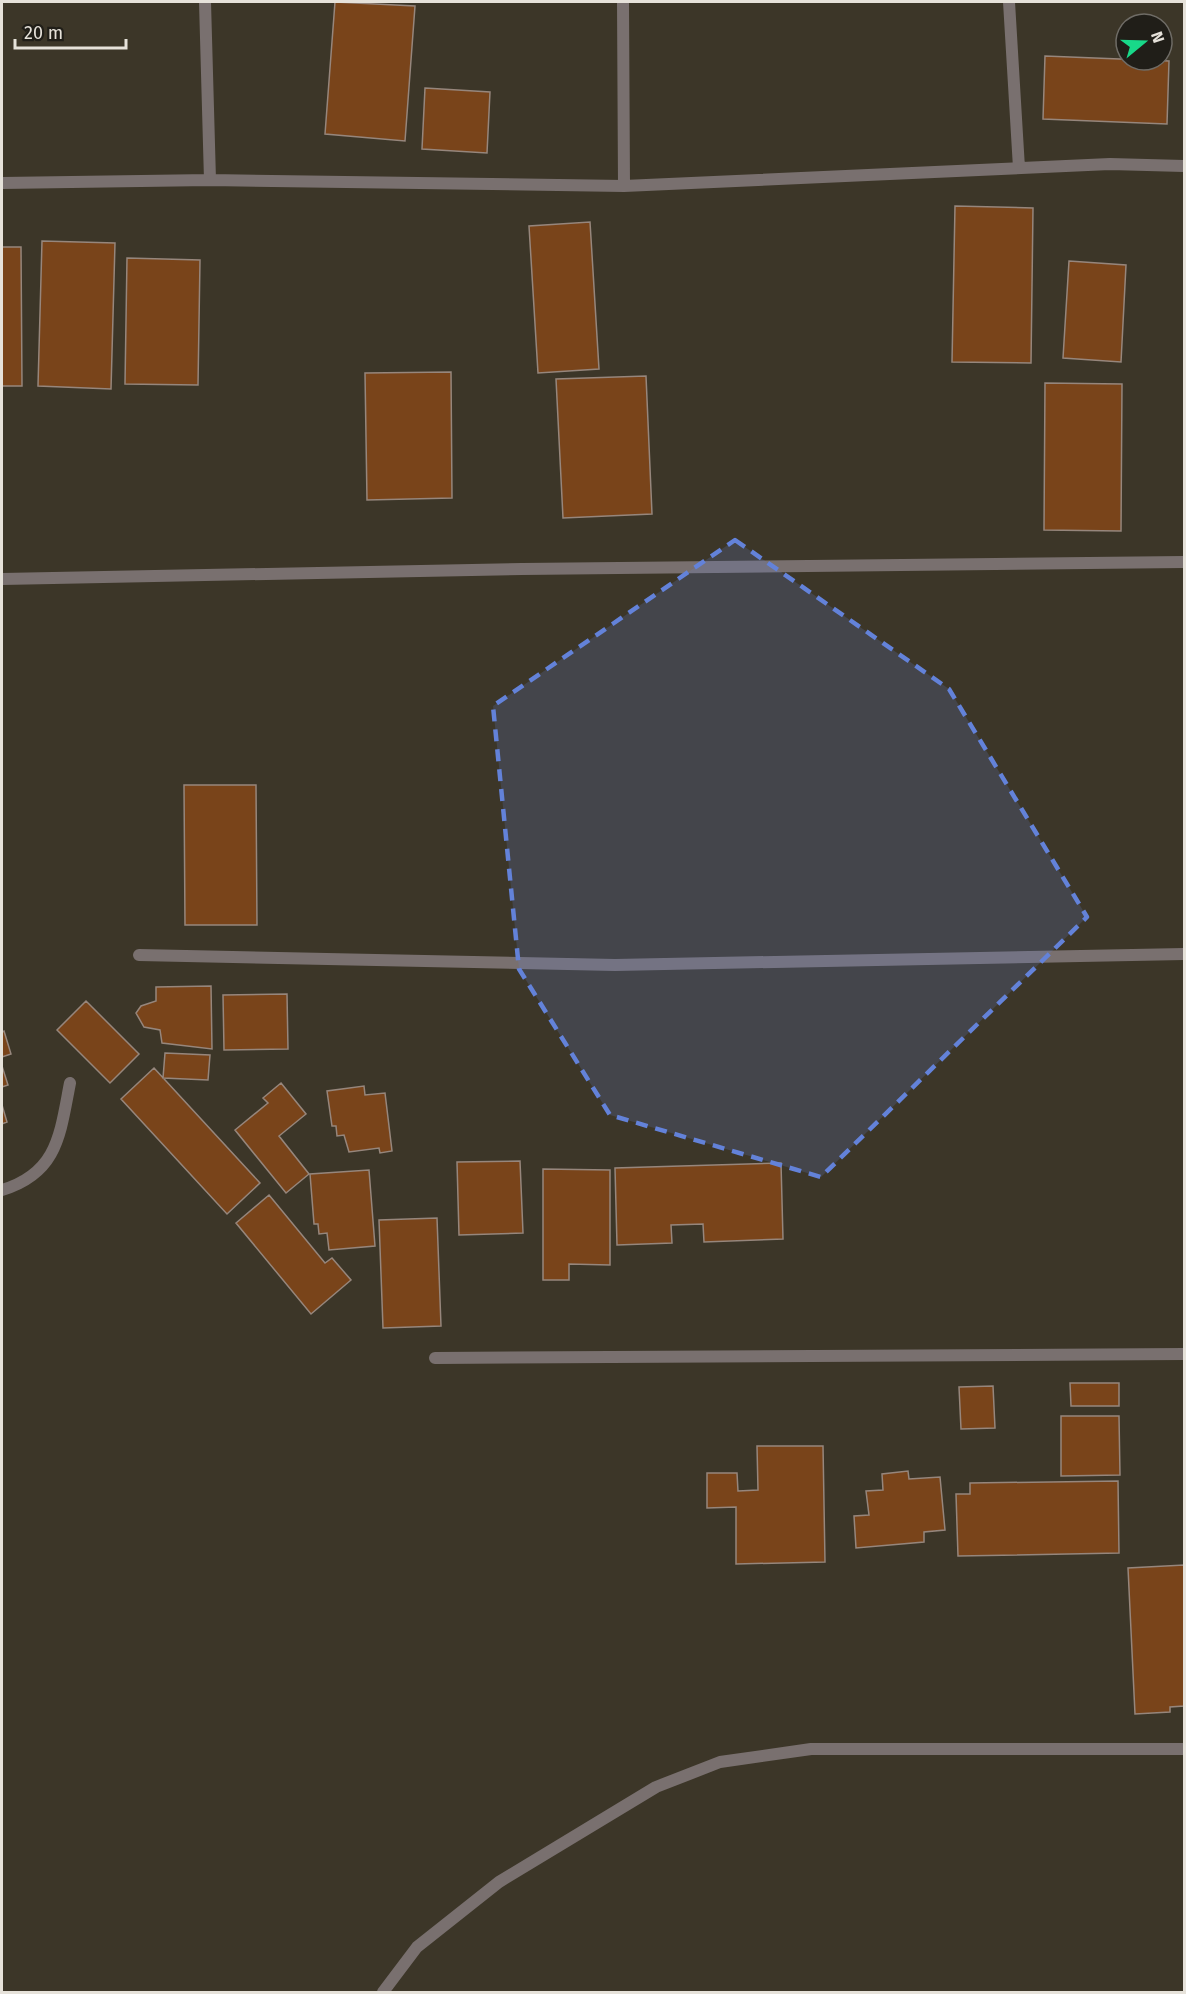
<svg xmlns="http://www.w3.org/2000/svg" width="1186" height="1994" viewBox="0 0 1186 1994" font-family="'Fira Sans',sans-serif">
  <rect width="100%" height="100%" fill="#3c3628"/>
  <path fill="#79441a" stroke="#96867c" stroke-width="1.5" d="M335,2L415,6L405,141L325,134Z
    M1045,56L1169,61L1167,124L1043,119Z
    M425,88L490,92L487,153L422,149Z
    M955,206L1033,208L1031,363L952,362Z
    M590,222L599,369L538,373L529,226Z
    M42,241L115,243L111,389L38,386Z
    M2,247H21L22,386H2Z
    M127,258L200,260L198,385L125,384Z
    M1069,261L1126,265L1121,362L1063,358Z
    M451,372L452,498L367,500L365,373Z
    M646,376L652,514L563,518L556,379Z
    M1045,383L1122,384L1121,531L1044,530Z
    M184,785H256L257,925H185Z
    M211,986L212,1049L162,1043L160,1030L144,1027L136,1013L141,1006L156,1001V987Z
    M287,994L288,1049L224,1050L223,995Z
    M86,1001L139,1054L110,1083L57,1030Z
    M4,1031L11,1054L2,1057V1032Z
    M165,1053L210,1055L208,1080L163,1078Z
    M2,1066L8,1085L2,1087Z
    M154,1068L260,1183L227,1214L121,1099Z
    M281,1083L306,1114L279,1136L309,1174L286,1193L235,1130L268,1103L263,1098Z
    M364,1086L365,1095L385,1093L392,1151L380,1153L379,1148L349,1152L344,1135L337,1136L336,1126H332L327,1091Z
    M2,1105L7,1122L2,1124Z
    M520,1161L523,1233L459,1235L457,1162Z
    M781,1163L783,1239L704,1242L703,1224L671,1225L672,1243L617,1245L615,1168Z
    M543,1169L610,1170V1265L569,1264V1280H543Z
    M369,1170L375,1246L329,1250L327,1233L319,1234L318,1224H314L310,1174Z
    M269,1195L325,1263L332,1258L351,1280L311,1314L236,1223Z
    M437,1218L441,1326L383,1328L379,1220Z
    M1070,1383H1119V1406H1071Z
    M993,1386L995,1428L961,1429L959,1387Z
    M1061,1416H1119L1120,1475L1061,1476Z
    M757,1446H823L825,1562L736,1564V1507L707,1508V1473H737L738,1491L758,1490Z
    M908,1471L909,1479L940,1477L945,1530L924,1532V1542L856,1548L854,1516L869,1515L866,1491L883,1490L882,1474Z
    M1118,1481L1119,1553L958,1556L956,1494H970V1483Z
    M1184,1565V1706L1170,1707V1712L1135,1714L1128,1568Z"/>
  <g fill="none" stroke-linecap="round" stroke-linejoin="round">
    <path stroke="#79706f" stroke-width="12" d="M2,1190C58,1173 60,1134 70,1083"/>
    <path stroke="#79706f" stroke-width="12" d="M205,2L210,180
      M623,2L624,186
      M1009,2L1019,168
      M2,183L210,180L624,186L1110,164L1184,166
      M2,579L522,569L1184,562
      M139,955L615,965L1184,954
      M435,1358L1184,1354
      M383,1992L417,1947L499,1882L656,1787L720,1762L811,1749H1184"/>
  </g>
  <path fill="#6382d9" fill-opacity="0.2" stroke="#6382d9" stroke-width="4.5" stroke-dasharray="12 8" stroke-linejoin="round" d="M735,540L949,689L1087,917L821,1177L610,1115L519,969L493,706Z"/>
  <rect width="1186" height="1994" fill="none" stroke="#e6e2da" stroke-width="6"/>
  <g transform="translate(1144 42) rotate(71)"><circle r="28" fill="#201e18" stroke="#6f6c66" stroke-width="1.5"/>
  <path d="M0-4.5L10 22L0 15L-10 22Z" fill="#18d989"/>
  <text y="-9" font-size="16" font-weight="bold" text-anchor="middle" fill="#e6e2da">N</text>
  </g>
  <path d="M15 39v9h111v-9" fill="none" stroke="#e6e2da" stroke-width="3"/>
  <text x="24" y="39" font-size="18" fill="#e6e2da" stroke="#201e18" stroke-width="4.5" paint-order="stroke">20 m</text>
</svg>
